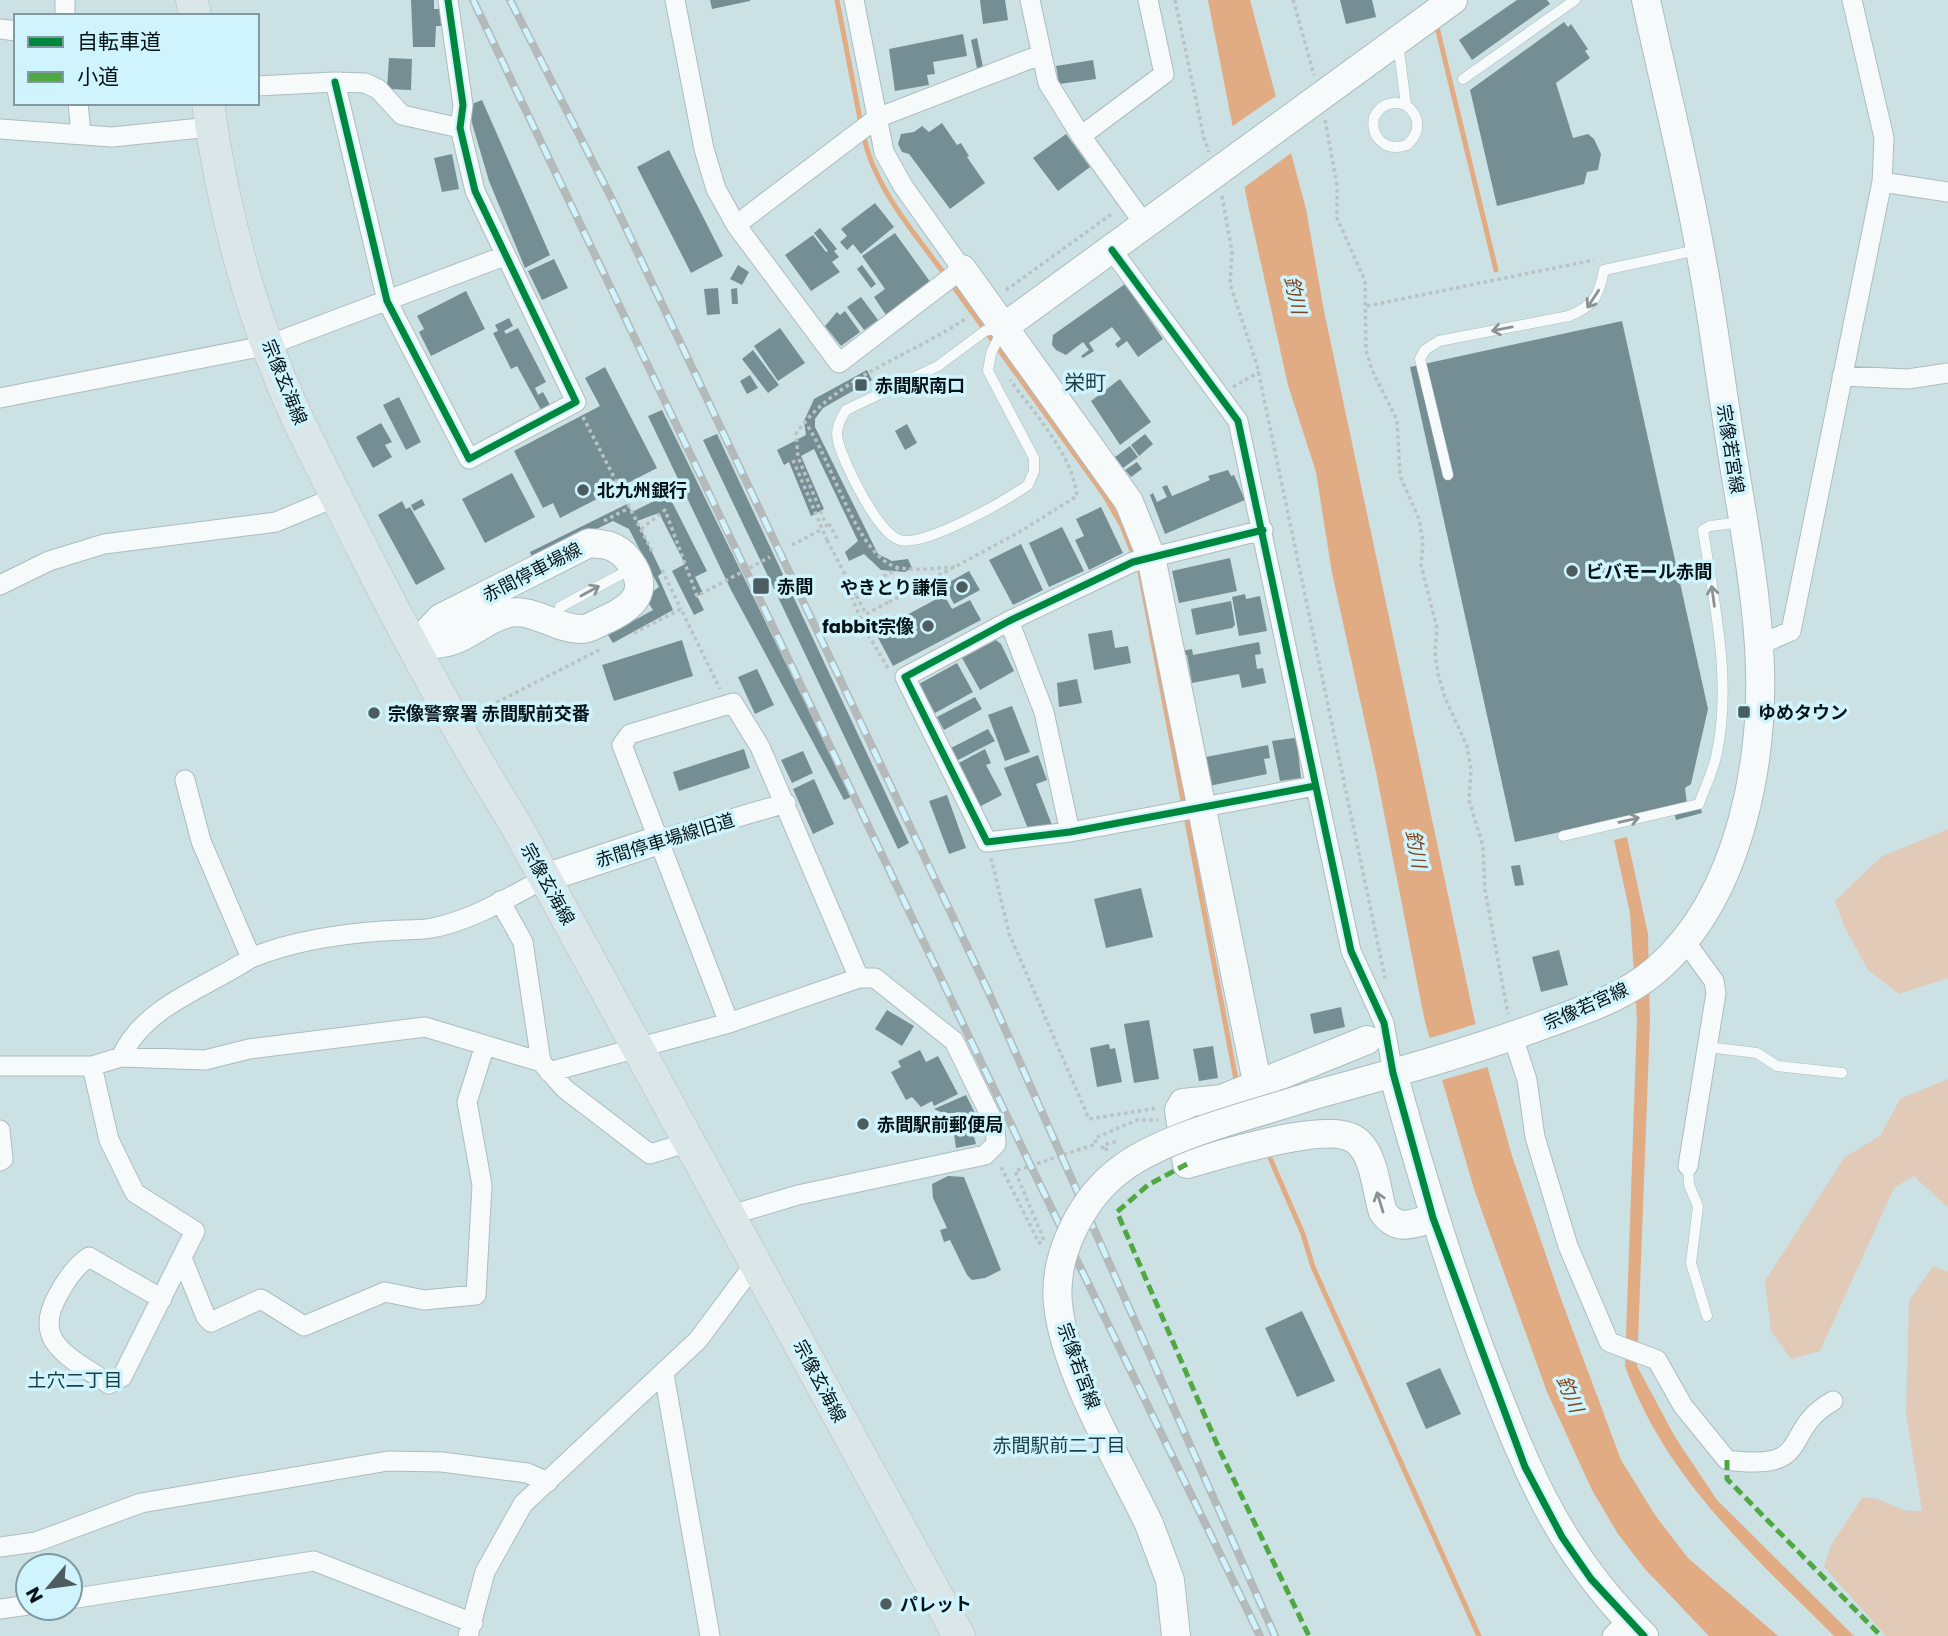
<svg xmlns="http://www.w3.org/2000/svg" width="1948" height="1636" viewBox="0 0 1948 1636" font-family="Poppins,'Noto Sans JP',sans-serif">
  <rect width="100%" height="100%" fill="#cce1e4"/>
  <path fill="#e1cab7" d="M1948,829V978L1899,994L1868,970L1845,928L1835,901L1881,857Z
    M1948,1079V1208L1914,1176L1894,1188L1820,1351L1791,1359L1771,1331L1765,1281L1844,1158L1881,1135L1900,1099Z
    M1933,1266L1948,1272V1636H1886L1824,1567L1831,1545L1862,1498C1887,1495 1897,1516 1922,1510L1906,1414L1909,1301Z"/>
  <path fill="#e1ab84" d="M1208,0H1250L1306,209L1324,311L1475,1022L1512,1156L1561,1299L1621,1460L1655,1515L1688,1558L1778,1636H1709L1645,1569L1618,1534L1592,1490L1547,1392L1475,1192L1425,1022L1376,772L1332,573L1316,472L1288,385L1248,205Z
    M1627,837L1648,934L1650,1021L1637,1366L1675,1437L1717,1500L1854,1636H1834C1751,1553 1666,1479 1625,1366L1637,1020L1630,913L1614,840Z"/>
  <path fill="#cce1e4" d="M1279,94L1294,151L1242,189L1230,128Z
    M1479,1023L1491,1066L1439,1081L1427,1039Z"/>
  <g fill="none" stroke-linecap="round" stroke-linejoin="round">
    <path stroke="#e1ab84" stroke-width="5" d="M837,0L861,124
      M1436,23L1496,270
      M863,134C874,188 914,232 945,275
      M951,283L1105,496L1122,526L1134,556
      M1140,572L1184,806
      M1186,816L1237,1085
      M1267,1151L1303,1234L1313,1267L1479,1636"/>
  </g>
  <path fill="#758e93" d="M411,0H434V9H441V26H436L435,47H413Z
    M710,0H750V1L712,9Z
    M980,0H1005L1008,20L983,24Z
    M1340,0H1372L1376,17L1346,24Z
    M1517,0H1547L1550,4L1472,60L1459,40Z
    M1564,22L1568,27L1571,24L1588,49L1585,51L1590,58L1556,83L1573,138L1588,134L1594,139L1601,154L1598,170L1587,172L1584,184L1497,206L1470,90Z
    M963,34L967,56L933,62L935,74L927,75L929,85L895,91L889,49Z
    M977,38L983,67L977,68L971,40Z
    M389,58L412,59L411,90L387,89Z
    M1093,60L1096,79L1059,84L1056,66Z
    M482,100L550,255L525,268L489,181L467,106Z
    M942,123L957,145L961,143L969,156L967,157L985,183L950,209L909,154L902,152L898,144L901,134L914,132L922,126L929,132Z
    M1066,134L1090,167L1058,191L1033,158Z
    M669,150L723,256L691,273L637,167Z
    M452,154L459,189L442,192L434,158Z
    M875,203L894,227L861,254L853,244L847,250L840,242L847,236L841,229Z
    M820,228L837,249L834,251L839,257L832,262L840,272L811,291L785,255L813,235L826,252L828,251L814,233Z
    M895,233L931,283L886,315L874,297L885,289L862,256Z
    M554,259L568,288L542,300L528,271Z
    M738,265L749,272L742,285L730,279Z
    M862,265L876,284L871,288L857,269Z
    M1125,284L1163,339L1138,357L1127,341L1118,348L1115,344L1121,339L1112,327L1089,343L1094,351L1083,358L1081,356L1089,350L1083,342L1066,355L1056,350L1052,345L1053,335Z
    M718,288L720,314L707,315L704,289Z
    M737,288L738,304H732L731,289Z
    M466,291L485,329L431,356L419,332L424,329L417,316Z
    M861,297L878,320L864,330L847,307Z
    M845,311L860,332L841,346L825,326L837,312L840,315Z
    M509,318L513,326L504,331L506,334L518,328L546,382L535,388L538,395L543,392L550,405L541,410L517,366L511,369L493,333L498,331L495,325Z
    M1622,321L1708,709L1691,784L1685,788L1687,804L1515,842L1410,367Z
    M780,328L805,363L778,381L754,346Z
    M753,350L779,385L768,393L742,359Z
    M605,367L657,468L560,518L553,503L543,508L514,451L600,406L585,378Z
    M867,370L872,380L823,408L815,419V427L878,554L892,561L908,559L912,568L905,572L881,570L864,554L849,561L845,552L858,541L814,449L801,456L824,509L811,516L789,462L784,465L777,450L806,435L804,421L814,399Z
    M750,375L758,388L747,394L740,381Z
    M1120,379L1151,422L1120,445L1091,401Z
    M399,397L421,442L406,450L383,405Z
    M662,410L851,797L844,800L731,590L648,416Z
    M381,423L392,442L385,445L392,457L373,468L356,437Z
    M907,424L917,443L905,450L895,431Z
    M717,434L909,843L898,849L703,440Z
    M1145,434L1153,444L1139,456L1131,445Z
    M1130,446L1138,457L1123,468L1115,457Z
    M1137,462L1142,469L1131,477L1125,470Z
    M1228,470L1231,476L1234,475L1245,500L1165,534L1150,495L1153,493L1157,502L1167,497L1162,487L1167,485L1172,496L1210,480L1208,476Z
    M512,473L535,517L485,543L462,499Z
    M668,494L707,571L695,577L703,593L697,596L704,610L694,615L672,571L685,564L659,513L637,521L662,573L658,576L673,610L613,643L608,635L653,610L649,604L652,592L659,587L629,529L613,521L533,560L530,552L627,504L632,512Z
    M422,499L425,505L414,511L411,505Z
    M402,501L406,509L410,507L445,569L416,585L378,515Z
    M1101,507L1123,553L1089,570L1075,540L1084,536L1076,519Z
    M1062,527L1084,571L1049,587L1029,543Z
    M1021,544L1043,590L1013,605L989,560Z
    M1230,558L1237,591L1179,603L1172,571Z
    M969,571L980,590L954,604L944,585Z
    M1245,594L1246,599L1260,596L1267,631L1239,636L1232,597Z
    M944,595L952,609L970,600L981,620L893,666L875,632Z
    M1231,601L1235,625L1232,628L1196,635L1191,609Z
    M1112,630L1115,648L1128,646L1131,663L1094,670L1088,634Z
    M682,640L693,676L614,701L602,665Z
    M996,640L1001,644L1014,671L980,690L962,658Z
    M1259,642L1261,654L1255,655L1257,669L1263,668L1266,683L1242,688L1239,674L1192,683L1187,655H1183L1182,651L1192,649L1193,655Z
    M957,663L973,692L935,713L919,684Z
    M757,669L774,705L755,714L738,677Z
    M1077,679L1082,703L1059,707L1057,683Z
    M975,697L982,709L944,730L937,717Z
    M1012,706L1030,752L1005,761L988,715Z
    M988,729L995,741L958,760L951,748Z
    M1294,738L1297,741L1301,778L1280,781L1272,741Z
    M1268,745L1270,758L1264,759L1267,774L1209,786L1206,757Z
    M744,749L750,768L679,791L673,772Z
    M985,749L991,763L986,765L1002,795L979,807L957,764Z
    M803,751L813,773L792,783L781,760Z
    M1038,755L1047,780L1036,784L1052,825L1028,829L1004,768Z
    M814,779L834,824L813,834L793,789Z
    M947,795L966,848L949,854L929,801Z
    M1700,806L1702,813L1676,820L1674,812Z
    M1520,865L1524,885L1515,886L1511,866Z
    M1141,888L1153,937L1106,948L1094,899Z
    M1559,950L1568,985L1541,992L1532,957Z
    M1341,1007L1345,1027L1314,1034L1310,1014Z
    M887,1010L914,1026L902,1046L875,1029Z
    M1149,1020L1159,1079L1134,1083L1124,1024Z
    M1109,1044L1110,1049L1115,1048L1122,1082L1097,1087L1090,1048Z
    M1213,1046L1218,1078L1199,1081L1193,1049Z
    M920,1050L926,1062L938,1056L958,1094L934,1106L932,1101L921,1107L912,1097L906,1100L891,1072L901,1067L898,1061Z
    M966,1095L981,1125L974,1127L934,1109Z
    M953,1127L973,1133L976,1144L956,1148Z
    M948,1176L964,1177L1001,1270L985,1278L972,1280L967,1275L950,1240L944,1242L940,1230L947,1228L933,1198L932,1184Z
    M1302,1311L1335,1381L1297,1397L1265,1328Z
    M1440,1368L1461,1414L1426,1429L1406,1383Z"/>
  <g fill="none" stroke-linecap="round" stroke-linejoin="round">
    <defs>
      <path id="lane" d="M1398,43L1406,105C1421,117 1421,132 1407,145C1387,152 1370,139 1374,117C1381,104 1392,100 1406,105
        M1463,79L1575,0
        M1004,327L991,353L988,371L1034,458V471L1028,485C1005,501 925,547 900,540C878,534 843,462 838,441C835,429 840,420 846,410L938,366L985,331Z
        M1448,475L1420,359L1425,350L1439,341L1569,316C1594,306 1599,296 1604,270L1697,250
        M558,620L560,607L631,569
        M1563,836L1699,804C1705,787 1714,770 1717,752C1732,679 1714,603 1703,530L1710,526L1742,522
        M1707,1047L1757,1053L1777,1066L1842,1073
        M1688,1166L1689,1185L1698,1206L1691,1263L1707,1316"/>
      <path id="street" d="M65,0V16
        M675,0L704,149L716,189L736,225L839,363L962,269L903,186L884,152L854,0
        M1030,0L1048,83L1081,136L1145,225
        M0,29L16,31
        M335,82L387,301L469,459L576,402L475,191L460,128L463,105L448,0
        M257,86L335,82L365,83L378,89L402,115L460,128
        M78,103L81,133
        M0,129L112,137L211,127
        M1081,136L1164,74L1148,0
        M1882,182L1948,192
        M736,225L877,118L1040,55
        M1112,250L1238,421L1351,951L1384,1023L1393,1073
        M1842,376L1908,379L1948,373
        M0,398L269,345L504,256
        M1263,530L1133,562L1009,621L905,677L987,842L1070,832L1315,786
        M0,585L49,561L104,544L276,522L336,497
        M1009,621L1044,712L1070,832
        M1759,645L1791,631L1882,182L1884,138L1852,0
        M185,780L201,841L251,958C292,941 339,934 383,931C399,929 416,931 432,928C473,920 508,898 545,878
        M659,840L786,803
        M500,901L523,942L541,1062
        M1685,941L1714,981L1716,993L1688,1166
        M729,1023L622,745L630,734L733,703L760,747L859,978
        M1513,1037L1527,1080L1535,1137L1568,1246L1609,1342L1657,1360L1683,1406L1727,1460C1816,1472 1779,1431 1833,1401
        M121,1057C145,1005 206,988 251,958
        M0,1066H92L121,1057L205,1060L249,1049L425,1027L541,1062L565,1089L650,1154L689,1142
        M92,1066L109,1140L135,1193L195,1231L122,1377L109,1384C73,1358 30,1344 58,1295C66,1280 75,1266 89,1257L162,1299
        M549,1072L729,1023L859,978H875L954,1041L995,1125L996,1144L985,1155L798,1195L731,1215
        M0,1130L3,1159L0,1161
        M182,1258L206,1317L211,1322L261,1299L304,1326L385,1292L424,1300L476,1295L482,1185L467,1102L485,1045
        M664,1374L710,1636
        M0,1547L36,1542L141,1503L388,1461L442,1462L527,1473L548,1482
        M70,1599L314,1561L473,1623
        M0,1609L28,1605
        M468,1636L485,1572L523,1504L698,1340L756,1262
        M1612,1636L1627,1620"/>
      <path id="secondary" d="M962,269L1129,502L1151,557L1257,1082
        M1004,327L1453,0
        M589,543C605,544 616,545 627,558C651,588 637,605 607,619C599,622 590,629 582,629C557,630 534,608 509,613C488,617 471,635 451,641C439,645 425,645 413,647L441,618Z
        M545,878L659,840
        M1367,1040L1222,1099L1183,1103L1179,1110L1187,1164C1221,1155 1333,1118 1358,1142C1375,1157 1376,1191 1383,1212C1397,1232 1413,1224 1433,1218
        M1393,1073C1421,1175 1451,1274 1489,1373C1529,1477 1562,1555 1644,1636
        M1314,1095C1394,1073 1474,1051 1551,1022C1587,1009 1626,996 1656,970C1742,896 1766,755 1759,646C1754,570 1738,495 1727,420C1718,363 1711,306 1700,250C1685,166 1664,83 1646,0
        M1149,1524L1170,1580L1176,1636"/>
      <path id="primary" d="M192,0L195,16
        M208,103C223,212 253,323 299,422C320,465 342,508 363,550C411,645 461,737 517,827L959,1636"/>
    </defs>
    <use href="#lane" stroke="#acbcbf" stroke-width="11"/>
    <use href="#street" stroke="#acbcbf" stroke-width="21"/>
    <use href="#secondary" stroke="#acbcbf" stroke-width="30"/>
    <use href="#primary" stroke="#b2bdbe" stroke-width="33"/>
    <path stroke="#bbc2c4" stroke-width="3.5" stroke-dasharray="3.5 3.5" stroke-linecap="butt" d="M1175,0L1204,138L1209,152
      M1293,0L1314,75
      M1325,120L1337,185V218L1365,281L1366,350L1372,370L1397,420L1400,476L1419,519L1423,542L1421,565L1437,628L1435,652L1438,674L1445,698L1467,746L1471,769L1469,800L1483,846L1485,890L1508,1014
      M1222,196L1232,252L1230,284L1257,365L1385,978
      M1006,290L1113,213
      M1367,306L1594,260
      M1233,387L1259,372
      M583,417L652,551
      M804,421C831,455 857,561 900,568C918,571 937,568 955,567
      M793,460L827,540
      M604,521L629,508
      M828,526L830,525L839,542
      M827,527L798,457L796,434C832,379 915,354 968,317
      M641,529L665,510L697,596L770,557
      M792,545L821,530
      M662,570L681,609
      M889,602L1016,534L1077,496C1073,455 1034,413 1010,380
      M634,633L681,609L720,689
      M888,668L867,633L851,596L898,568
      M478,712L599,650
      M991,858L1009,933L1089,1119L1158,1108
      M1108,1149L1102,1150L1103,1145L1119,1141
      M1001,1167L1039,1243L1044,1240L1015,1171L1096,1144L1095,1138L1137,1120H1158"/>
    <use href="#lane" stroke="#f7fafb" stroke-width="10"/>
    <use href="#street" stroke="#f7fafb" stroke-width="19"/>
    <use href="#secondary" stroke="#f7fafb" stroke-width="28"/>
    <use href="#primary" stroke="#dae6e8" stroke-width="32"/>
    <defs>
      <path id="rail" d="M473,0L1028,1160L1260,1636
        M510,0L615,205L989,993L1275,1636"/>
    </defs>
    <use href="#rail" stroke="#b4b9ba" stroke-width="8"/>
    <use href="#rail" stroke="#cff4fd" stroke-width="5" stroke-dasharray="16" stroke-linecap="butt"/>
    <defs>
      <path id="secondary-bridge" d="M1149,1524C1119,1461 1065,1373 1058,1304C1053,1255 1082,1198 1121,1169C1168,1134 1257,1114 1314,1095"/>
    </defs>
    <use href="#secondary-bridge" stroke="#acbcbf" stroke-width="30" stroke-linecap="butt"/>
    <path stroke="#bbc2c4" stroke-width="3.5" stroke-dasharray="3.5 3.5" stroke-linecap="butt" d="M827,540L866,614L889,602"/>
    <use href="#secondary-bridge" stroke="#f7fafb" stroke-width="28"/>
    <path stroke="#50a842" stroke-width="5" stroke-dasharray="10 5" stroke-linecap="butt" d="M1187,1164L1148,1185L1117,1212L1220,1451L1309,1636
      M1727,1460V1479L1881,1636"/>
    <defs>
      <path id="cycleway" d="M335,82L387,301L469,459L576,402L475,191L460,128L463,105L448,0
        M1112,250L1238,421L1351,951L1384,1023L1393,1073L1433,1218L1525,1467L1562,1537L1591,1579L1644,1636
        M1263,530L1133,562L1009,621L905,677L987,842L1070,832L1315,786"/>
    </defs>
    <use href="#cycleway" stroke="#cff4fd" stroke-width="11"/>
    <use href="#cycleway" stroke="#00873e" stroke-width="7"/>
  </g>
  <defs><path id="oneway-shaft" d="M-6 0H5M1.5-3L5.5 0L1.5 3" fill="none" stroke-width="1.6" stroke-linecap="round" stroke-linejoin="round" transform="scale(1.75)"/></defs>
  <g stroke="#8b9294">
    <use href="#oneway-shaft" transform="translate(1593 299) rotate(123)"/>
    <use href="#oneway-shaft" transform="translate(1502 329) rotate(169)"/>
    <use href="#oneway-shaft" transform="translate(590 591) rotate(-29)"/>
    <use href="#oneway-shaft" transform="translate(1713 596) rotate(-98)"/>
    <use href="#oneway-shaft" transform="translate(1629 820) rotate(-13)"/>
    <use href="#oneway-shaft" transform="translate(1380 1202) rotate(-107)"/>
  </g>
  <g fill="#4c5c5f" stroke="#cff4fd" stroke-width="2.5">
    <rect x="854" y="378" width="14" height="14" rx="3.5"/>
    <circle cx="583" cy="490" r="7"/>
    <circle cx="1572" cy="571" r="7"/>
    <rect x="752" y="577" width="18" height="18" rx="3.5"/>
    <circle cx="962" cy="587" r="7"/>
    <circle cx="928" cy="626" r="7"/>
    <rect x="1737" y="705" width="14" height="14" rx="3.5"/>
    <circle cx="374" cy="713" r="7"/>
    <circle cx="863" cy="1124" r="7"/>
    <circle cx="886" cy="1604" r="7"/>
  </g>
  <g text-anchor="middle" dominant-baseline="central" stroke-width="7" stroke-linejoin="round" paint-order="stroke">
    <g font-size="18" fill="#071417" stroke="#cff4fd">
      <text transform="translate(285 382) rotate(68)">宗像玄海線</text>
      <text transform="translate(1731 449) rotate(81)">宗像若宮線</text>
      <text transform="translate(532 572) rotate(-27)">赤間停車場線</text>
      <text transform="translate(665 840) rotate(-17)">赤間停車場線旧道</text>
      <text transform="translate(548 884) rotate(61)">宗像玄海線</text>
      <text transform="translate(1586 1006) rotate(-24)">宗像若宮線</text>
      <text transform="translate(1079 1366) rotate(70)">宗像若宮線</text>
      <text transform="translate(820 1381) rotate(62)">宗像玄海線</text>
    </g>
    <g font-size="18" font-weight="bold" fill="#071417" stroke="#cff4fd" text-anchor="start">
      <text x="875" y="385">赤間駅南口</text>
      <text x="597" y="490">北九州銀行</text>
      <text x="1586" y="571">ビバモール赤間</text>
      <text x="777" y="586">赤間</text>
      <text x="948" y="587" text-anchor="end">やきとり謙信</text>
      <text x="914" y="626" text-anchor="end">fabbit宗像</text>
      <text x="1758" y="712">ゆめタウン</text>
      <text x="388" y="713">宗像警察署 赤間駅前交番</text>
      <text x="877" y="1124">赤間駅前郵便局</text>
      <text x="900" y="1604">パレット</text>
    </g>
    <g font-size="19" font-style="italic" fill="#7e461d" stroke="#cff4fd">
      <text transform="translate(1295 295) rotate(77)">釣川</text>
      <text transform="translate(1416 849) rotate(79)">釣川</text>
      <text transform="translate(1570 1394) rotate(67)">釣川</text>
    </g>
    <g font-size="19" fill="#1c3d44" stroke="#cff4fd">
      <text x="75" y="1380">土穴二丁目</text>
      <text x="1059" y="1445">赤間駅前二丁目</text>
    </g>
    <g font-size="21" fill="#1c3d44" stroke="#cff4fd">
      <text x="1085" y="382">栄町</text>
    </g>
  </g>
  <rect x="14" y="14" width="245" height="91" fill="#cff4fd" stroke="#7f9aa1" stroke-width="2"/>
  <rect x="28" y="37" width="35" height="10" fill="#00873e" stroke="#7f9aa1" stroke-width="2"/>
  <text x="77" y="49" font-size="21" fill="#071417">自転車道</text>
  <rect x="28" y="72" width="35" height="10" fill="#50a842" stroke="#7f9aa1" stroke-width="2"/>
  <text x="77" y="84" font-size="21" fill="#071417">小道</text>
  <g transform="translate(49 1587) rotate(241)"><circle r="33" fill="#cff4fd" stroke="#7f9aa1" stroke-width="2"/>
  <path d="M0-5L12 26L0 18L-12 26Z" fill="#4c5c5f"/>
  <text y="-10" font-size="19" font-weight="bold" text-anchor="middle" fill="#071417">N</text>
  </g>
</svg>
